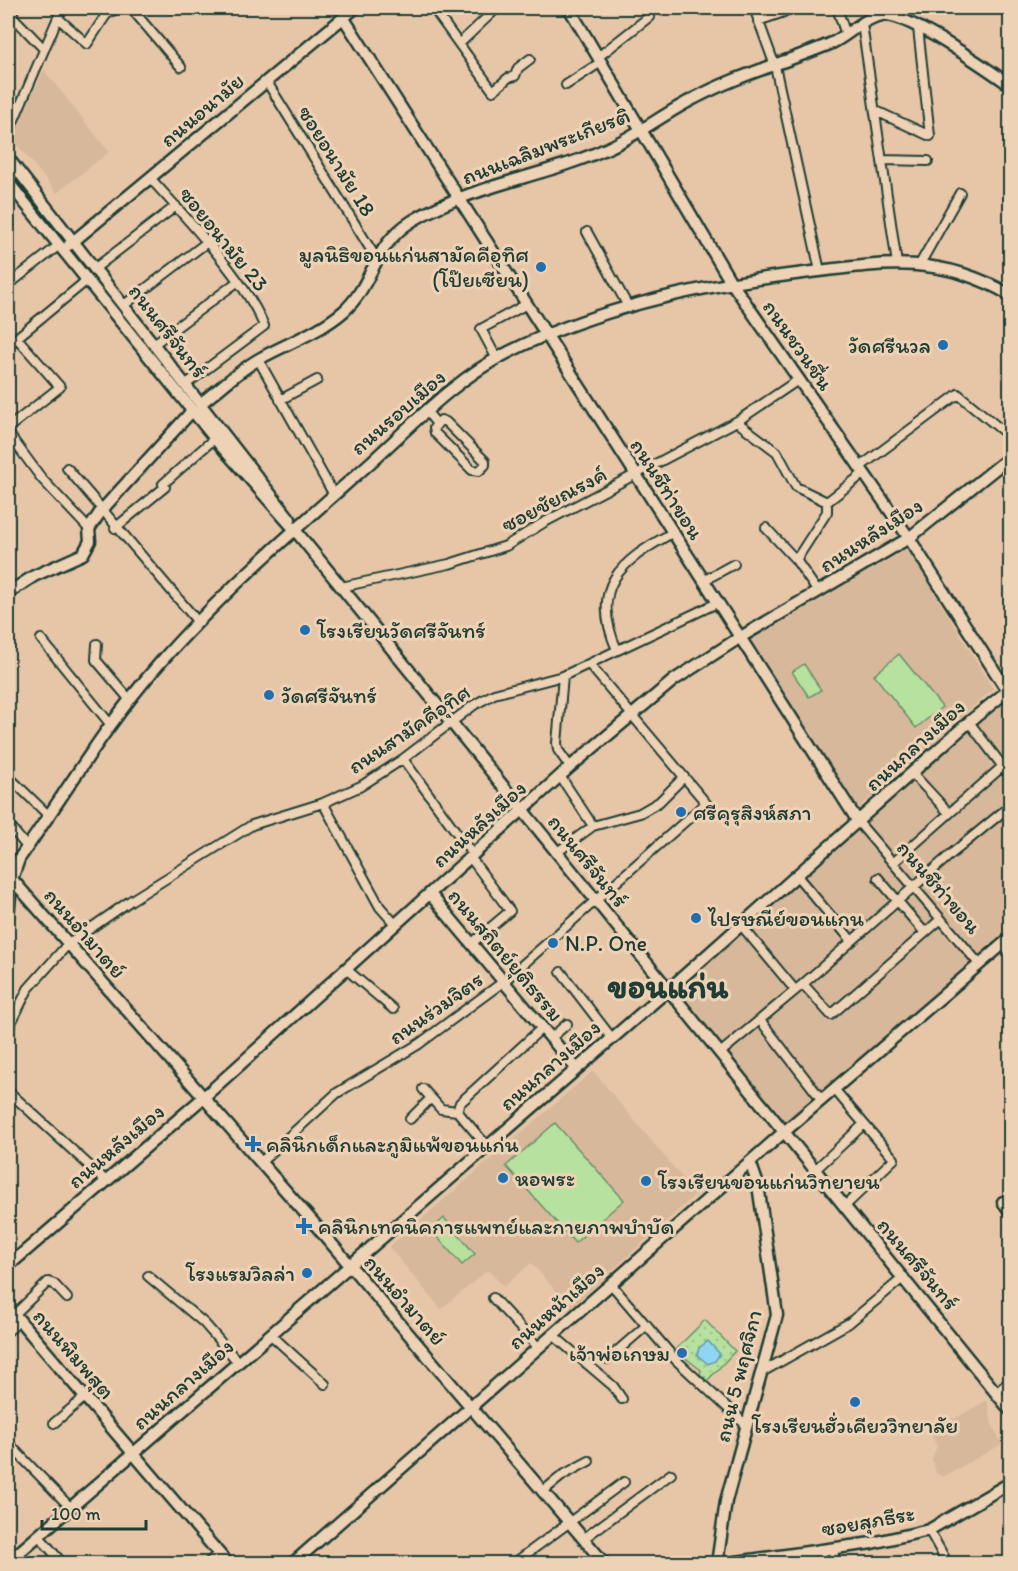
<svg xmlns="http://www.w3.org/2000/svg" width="1018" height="1571" viewBox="0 0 1018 1571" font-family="Itim,'Playpen Sans Thai',sans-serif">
  <defs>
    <pattern id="park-dots" width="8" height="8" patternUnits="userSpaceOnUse" patternTransform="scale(1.5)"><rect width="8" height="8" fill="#b6e19e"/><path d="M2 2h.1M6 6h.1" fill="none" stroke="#9cc289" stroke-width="1.8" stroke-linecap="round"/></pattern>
  </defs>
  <rect width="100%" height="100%" fill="#e7c6a8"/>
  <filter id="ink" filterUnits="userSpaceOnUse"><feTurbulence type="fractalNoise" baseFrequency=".0167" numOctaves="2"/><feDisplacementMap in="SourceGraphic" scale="12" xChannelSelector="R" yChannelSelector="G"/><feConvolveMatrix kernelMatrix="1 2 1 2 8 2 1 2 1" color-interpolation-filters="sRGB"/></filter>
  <g filter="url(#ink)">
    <path fill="#d8b89a" d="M44,70L109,152L57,193L12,138Z
      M908,549L993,689L857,809L747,639Z
      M1008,694L1010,698V938L784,1132L668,990Z
      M593,1071L696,1194L571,1308L531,1263L504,1287L488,1270L441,1309L389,1247Z
      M987,1400L992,1424L1002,1444L943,1477L936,1473L932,1459L937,1446L930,1433Z"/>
    <path fill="url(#park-dots)" stroke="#6a8f69" stroke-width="1.5" d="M705,1320L735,1351L707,1381L700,1374L701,1370L675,1350Z"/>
    <path fill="#b6e19e" stroke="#6a8f69" stroke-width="1.5" d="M899,654L942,707L916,728L874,675Z
      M804,664L821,690L809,697L792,672Z
      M555,1123L624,1200L575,1243L506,1166Z
      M444,1218L475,1254L462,1265L431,1230Z"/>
    <path fill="#90d5f2" stroke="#6398a6" stroke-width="1.5" d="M708,1341L720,1354L715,1361L708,1364L697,1355L699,1348Z"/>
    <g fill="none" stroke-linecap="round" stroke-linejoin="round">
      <defs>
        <path id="street" d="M12,8L14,18L44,49
          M131,8L181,67
          M433,8L493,91L508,78L515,76L518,68L530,59
          M754,8L775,66L820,271
          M837,8L846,35
          M58,18L87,44L106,15L117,8
          M758,21L784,12L783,8
          M862,24L897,264
          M918,28L930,136
          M459,44L497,8
          M598,57L649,17
          M267,82L376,258
          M566,85L601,62
          M876,111L930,136
          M8,134L62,8
          M882,160L928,161
          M151,179C185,217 246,280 264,326L185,385
          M587,232L629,308
          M920,264L960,193
          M94,269L176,206
          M8,285L58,246
          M124,305L206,243
          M154,344L237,282
          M8,345L86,281
          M258,359L334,495
          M497,359L481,329L525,305
          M280,400L317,380
          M427,412L437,424L441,420L446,422L485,461V465L479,471L472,470L435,433L434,428L437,424
          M739,420L741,425L777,452L796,487L827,502
          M8,428L60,387L17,338
          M8,433L42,479L89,529
          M860,467L958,394L1010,437
          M67,468L198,622
          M115,528L165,487L163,484L215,438
          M766,528L796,560L818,592
          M796,560L827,512V502L864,473
          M703,581L734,564
          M341,587L449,564L506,546L543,523L739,420L798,380
          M41,639L111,725
          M97,644L96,660L130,700
          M617,650C589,586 620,562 672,533
          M563,676L557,743L558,750L570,767
          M969,722L1010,776
          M403,759L473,855
          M913,774L949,813
          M8,776L49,816
          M560,776L593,826
          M323,803L380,907L395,924
          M859,823L980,965
          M8,824L27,847
          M556,853L593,826L640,813L659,802L683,778
          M470,857L510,911L471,944
          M893,863L1003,766
          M797,876L852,941
          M878,878L925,933
          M941,919L831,1015L803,984L950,855L1010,806
          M741,925L795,990
          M1003,945L1010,953
          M346,969L393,1009
          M561,972L611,1037
          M760,1020L822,1100
          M9,1027L28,989L68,944L130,901L252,825L323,803L361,786L403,759L474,705L494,694L563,676L717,603
          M551,1038L567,1024
          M720,1053L803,984
          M423,1089L441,1109L457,1111
          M834,1089L894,1159L845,1206
          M8,1091L105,1180
          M410,1119L431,1098
          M486,1145L457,1111L460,1103L543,1027
          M261,1162L337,1093L419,1044L503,982L706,803L589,664
          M815,1170L864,1124
          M148,1276L204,1323L238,1362
          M611,1284L675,1359L746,1425
          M493,1298L538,1347
          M14,1315L48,1282L54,1284L67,1298
          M8,1331L19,1321
          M270,1334L325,1384
          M553,1335L613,1386L622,1399
          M608,1359L647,1325
          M762,1372L849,1323L904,1277
          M996,1393L1010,1381
          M54,1423L85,1397
          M8,1443L70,1507
          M542,1492L563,1475L589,1461
          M929,1530L948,1564
          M38,1535L63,1564
          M583,1539L671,1474
          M833,1548L835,1564
          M820,1549L822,1564
          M207,1564L219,1553
          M513,1564L624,1482"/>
        <path id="secondary" d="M569,8L729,279L909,538L1010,695
          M343,17L859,823
          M8,158L290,519
          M8,182L221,446L295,530L1010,1410
          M69,245L355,8
          M200,404C220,389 239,370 261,358C288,343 320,332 344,311C374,284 372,246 412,221C471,185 545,177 608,148C639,134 665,113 695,98C738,75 787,62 832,43C849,35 863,18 882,15C906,12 989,70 1010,85
          M8,593L34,576L83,554L90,541L89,529L101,511L192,411
          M10,877L313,1222L605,1564
          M430,894L576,1068
          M8,915L12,879L19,859C65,794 106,724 159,664C223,591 298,527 370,463C413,424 456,378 509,352C595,309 694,287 788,275C871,265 934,250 1010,295
          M8,1020V1033
          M1003,1202L1010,1211
          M8,1266L204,1097L570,767L674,680L739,638L909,538L1010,457
          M8,1307L228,1564
          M8,1562L668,990L969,722L1010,689
          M292,1564L784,1132L1010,938
          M717,1564L726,1501L777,1315L758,1185L750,1162
          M721,1564L872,1543L929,1530L1010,1483"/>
      </defs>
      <use href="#street" stroke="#1f3d34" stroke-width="12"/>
      <use href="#secondary" stroke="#1f3d34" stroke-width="15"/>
      <use href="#street" stroke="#eed2b5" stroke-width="8"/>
      <use href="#secondary" stroke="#eed2b5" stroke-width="10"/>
    </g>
  </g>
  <g fill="#1f6fb2" stroke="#eed2b5" stroke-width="2">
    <circle cx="541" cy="267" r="6"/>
    <circle cx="943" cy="345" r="6"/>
    <circle cx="305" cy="630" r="6"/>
    <circle cx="269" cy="695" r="6"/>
    <circle cx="681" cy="812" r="6"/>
    <circle cx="696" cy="918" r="6"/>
    <circle cx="553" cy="943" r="6"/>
    <path d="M250 1135h6v6h6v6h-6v6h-6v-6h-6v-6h6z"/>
    <circle cx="503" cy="1178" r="6"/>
    <circle cx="646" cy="1181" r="6"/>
    <path d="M301 1217h6v6h6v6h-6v6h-6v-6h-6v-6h6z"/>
    <circle cx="307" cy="1273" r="6"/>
    <circle cx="682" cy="1353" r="6"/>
    <circle cx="855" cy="1402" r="6"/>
  </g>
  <g text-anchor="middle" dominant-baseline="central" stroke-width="6" stroke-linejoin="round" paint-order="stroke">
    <g font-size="22" fill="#1f3d34" stroke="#eed2b5">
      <text transform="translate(202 110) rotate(-40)">ถนนอนามัย</text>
      <text transform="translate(546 146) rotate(-21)">ถนนเฉลิมพระเกียรติ</text>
      <text transform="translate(337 161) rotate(58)">ซอยอนามัย 18</text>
      <text transform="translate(224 239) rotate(51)">ซอยอนามัย 23</text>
      <text transform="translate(168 331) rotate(52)">ถนนศรีจันทร์</text>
      <text transform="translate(798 345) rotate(55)">ถนนชวนชื่น</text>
      <text transform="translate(398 412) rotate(-41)">ถนนรอบเมือง</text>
      <text transform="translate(667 489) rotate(57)">ถนนชีท่าขอน</text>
      <text transform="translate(554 499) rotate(-28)">ซอยชัยณรงค์</text>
      <text transform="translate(871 535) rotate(-33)">ถนนหลังเมือง</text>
      <text transform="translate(409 729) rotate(-34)">ถนนสามัคคีอุทิศ</text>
      <text transform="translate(915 745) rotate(-42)">ถนนกลางเมือง</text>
      <text transform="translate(479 824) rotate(-42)">ถนนหลังเมือง</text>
      <text transform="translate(588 861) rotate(51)">ถนนศรีจันทร์</text>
      <text transform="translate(939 887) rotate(49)">ถนนชีท่าขอน</text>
      <text transform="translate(85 933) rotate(49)">ถนนอำมาตย์</text>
      <text transform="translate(506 955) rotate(50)">ถนนสถิตย์ยุติธรรม</text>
      <text transform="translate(436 1008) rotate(-35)">ถนนร่วมจิตร</text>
      <text transform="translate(550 1065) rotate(-41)">ถนนกลางเมือง</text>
      <text transform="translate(116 1146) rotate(-40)">ถนนหลังเมือง</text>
      <text transform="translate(918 1264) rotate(50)">ถนนศรีจันทร์</text>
      <text transform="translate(405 1300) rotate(49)">ถนนอำมาตย์</text>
      <text transform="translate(556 1306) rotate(-41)">ถนนหน้าเมือง</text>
      <text transform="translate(74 1354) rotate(49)">ถนนพิมพสุต</text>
      <text transform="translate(738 1376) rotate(-76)">ถนน 5 พฤศจิกา</text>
      <text transform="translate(183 1384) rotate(-41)">ถนนกลางเมือง</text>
      <text transform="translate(868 1521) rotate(-10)">ซอยสุภธีระ</text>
    </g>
    <g font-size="22" fill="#1f3d34" stroke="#eed2b5" text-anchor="start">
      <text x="529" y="254" text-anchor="end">มูลนิธิขอนแก่นสามัคคีอุทิศ<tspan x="529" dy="25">(โป๊ยเซียน)</tspan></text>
      <text x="931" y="345" text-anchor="end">วัดศรีนวล</text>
      <text x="317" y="630">โรงเรียนวัดศรีจันทร์</text>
      <text x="281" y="695">วัดศรีจันทร์</text>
      <text x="693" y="812">ศรีคุรุสิงห์สภา</text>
      <text x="708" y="918">ไปรษณีย์ขอนแกน</text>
      <text x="565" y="943">N.P. One</text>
      <text x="266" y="1144">คลินิกเด็กและภูมิแพ้ขอนแก่น</text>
      <text x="515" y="1178">หอพระ</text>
      <text x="658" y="1181">โรงเรียนขอนแก่นวิทยายน</text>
      <text x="318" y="1226">คลินิกเทคนิคการแพทย์และกายภาพบำบัด</text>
      <text x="295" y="1273" text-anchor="end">โรงแรมวิลล่า</text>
      <text x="670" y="1353" text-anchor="end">เจ้าพ่อเกษม</text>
      <text x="855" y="1425" text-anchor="middle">โรงเรียนฮั่วเคียววิทยาลัย</text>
    </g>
    <g font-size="34" font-weight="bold" fill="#1f3d34" stroke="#eed2b5">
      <text x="668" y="986">ขอนแก่น</text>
    </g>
  </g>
  <rect width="1018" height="1571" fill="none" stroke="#eed2b5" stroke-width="30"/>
  <rect x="15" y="15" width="988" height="1541" fill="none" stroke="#1f3d34" stroke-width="2" filter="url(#ink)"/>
  <path d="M42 1520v9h104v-9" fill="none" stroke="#1f3d34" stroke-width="3"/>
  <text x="51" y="1520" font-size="18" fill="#1f3d34" stroke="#eed2b5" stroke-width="4.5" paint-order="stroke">100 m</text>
</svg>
